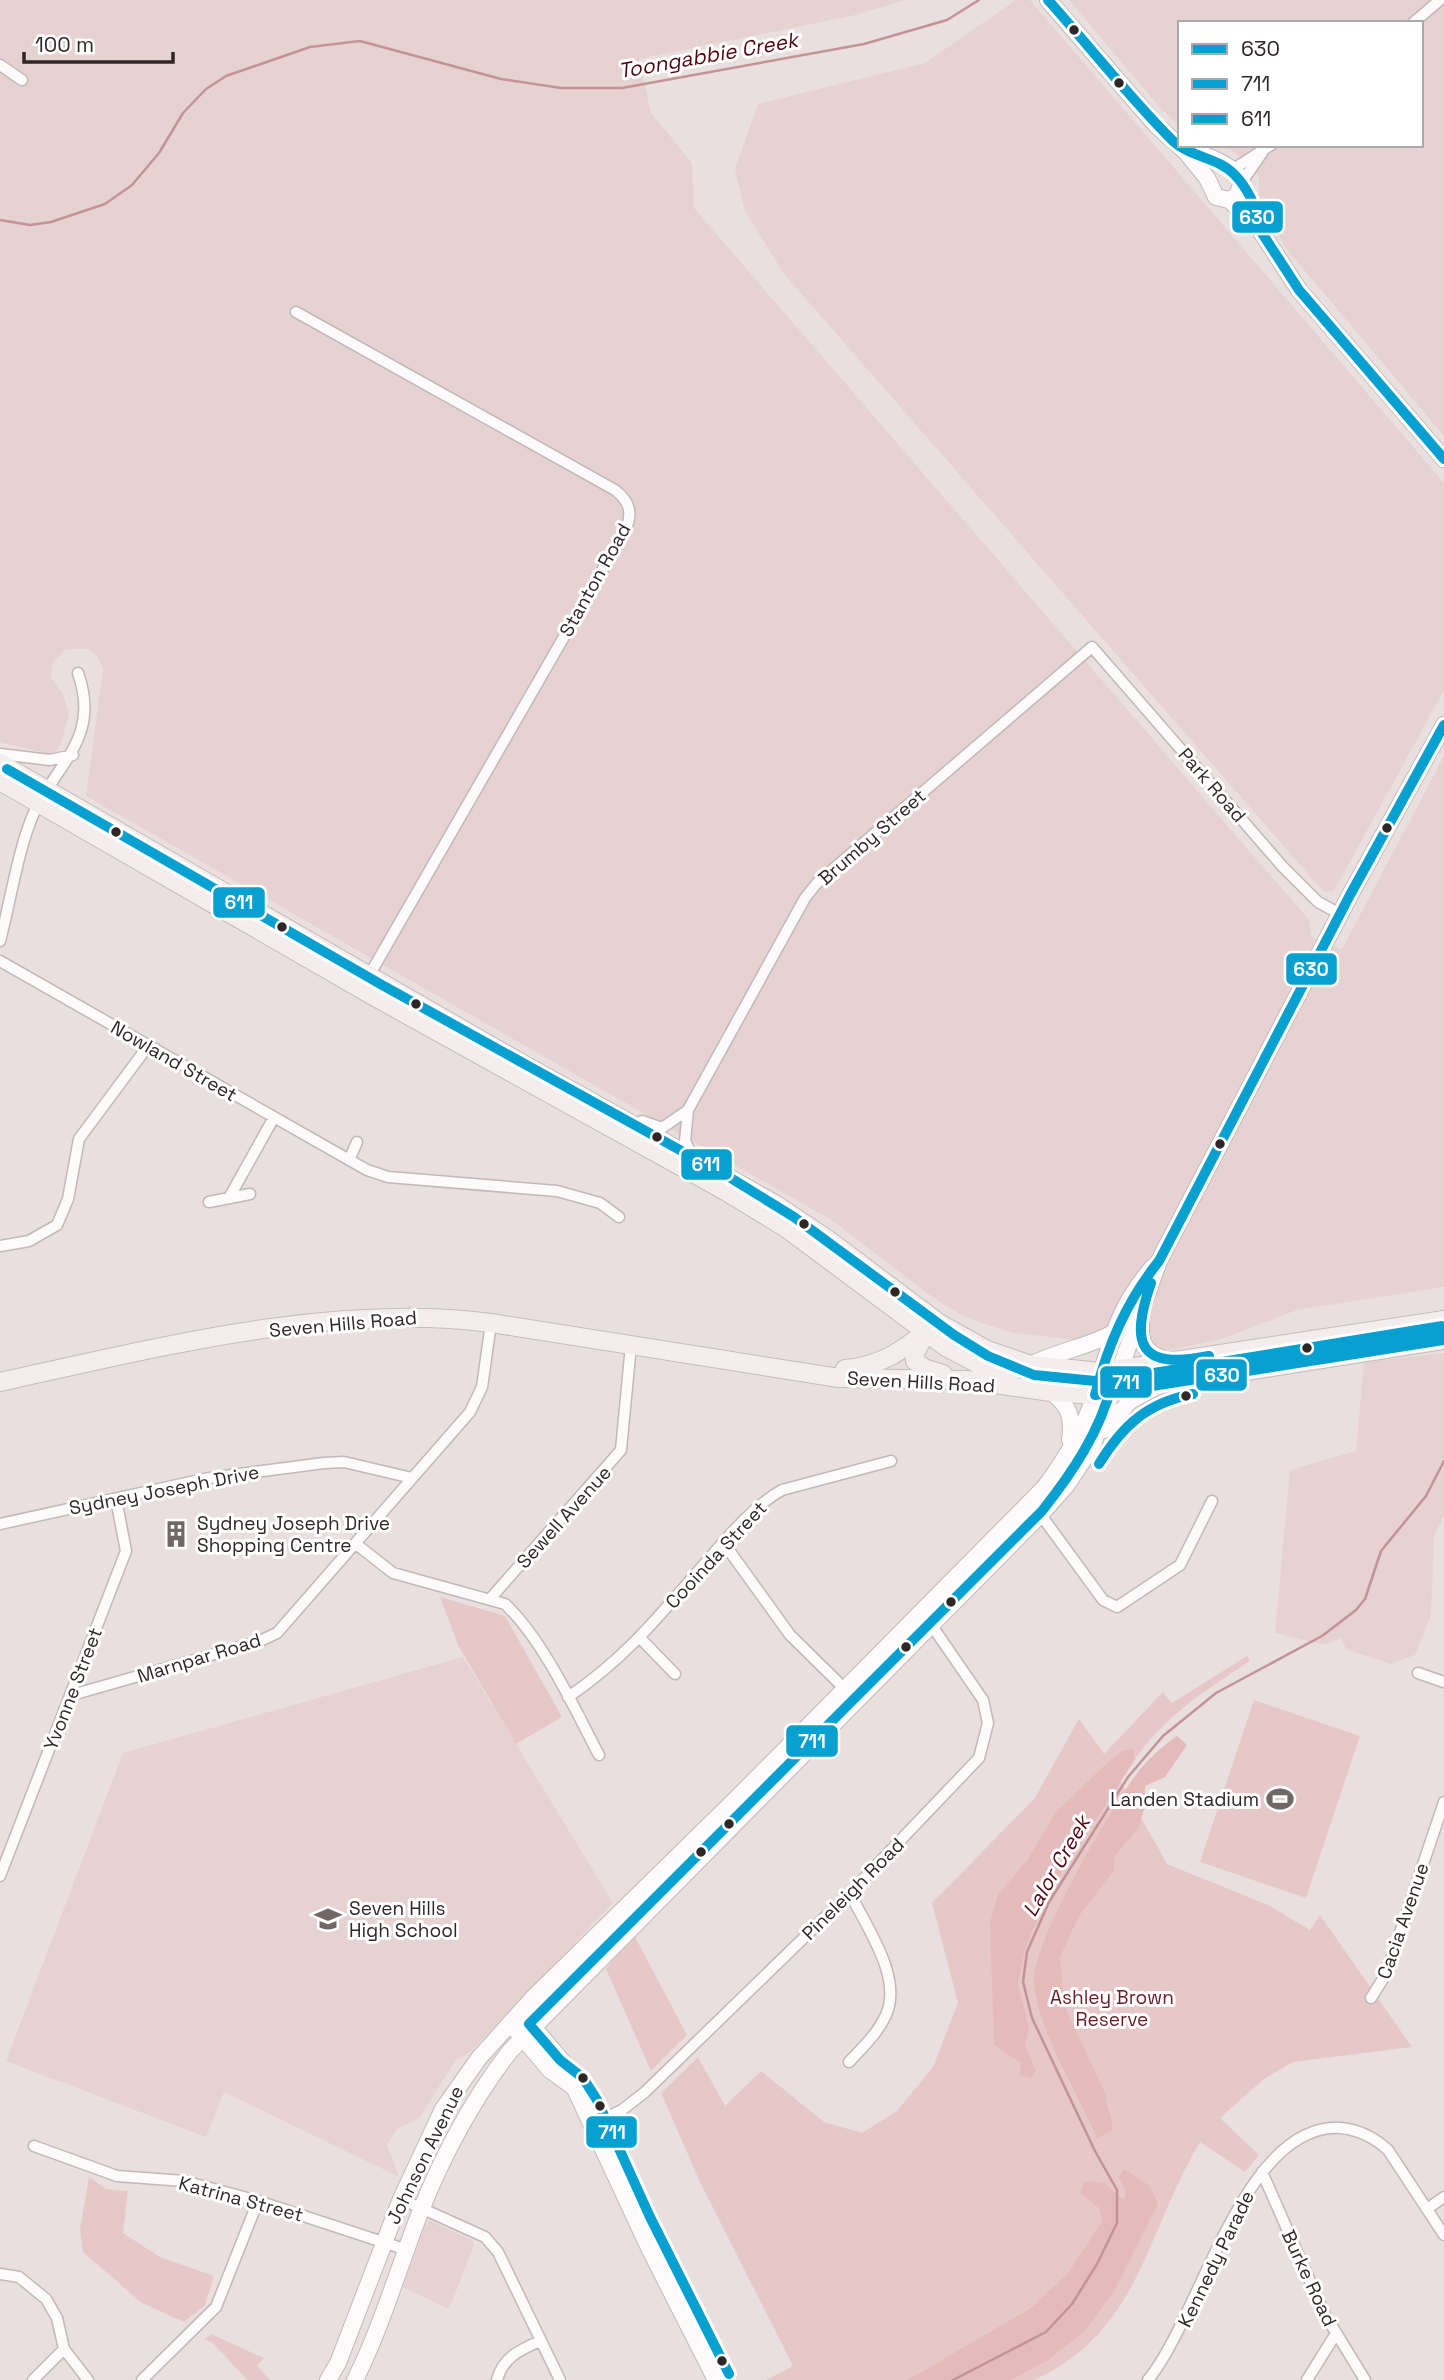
<svg xmlns="http://www.w3.org/2000/svg" width="1444" height="2380" viewBox="0 0 1444 2380" font-family="'Space Grotesk',sans-serif">
  <rect width="100%" height="100%" fill="#eadfdf"/>
  <path fill="#e7d2d2" d="M0,0H904L860,14L639,59L651,113L692,163L694,208L1309,920L1311,937L1342,949L1444,756V1287L1297,1310L1222,1339L1169,1350L1013,1333L979,1322L959,1314L928,1294L833,1221L86,796L103,669L97,656L88,649H66L53,662L51,677L63,694L69,714L61,743L56,751L49,754L0,742Z
    M1016,0H1030L1444,483V690L1334,891L1324,892L784,274L745,211L735,169L758,104L925,63Z
    M1069,0H1444V436L1285,247L1259,198V176L1232,150L1212,145H1421V23H1180V126L1162,110Z
    M1444,1353V1516L1434,1536L1431,1615L1415,1655L1391,1664L1347,1650L1340,1638L1325,1645L1275,1633L1290,1470L1356,1451L1364,1362Z
    M463,1657L613,1903L471,2051L455,2061L420,2117L396,2130L387,2145L399,2177L224,2092L206,2137L6,2061L123,1753Z
    M430,2221L472,2240L474,2245L450,2307L446,2308L403,2287L425,2226Z"/>
  <path fill="#e7c8c8" d="M440,1597L505,1616L562,1717L516,1744L458,1645Z
    M1247,1656L1250,1661C1206,1690 1163,1717 1134,1761V1749L1110,1762L1167,1864L1268,1905L1310,1930L1320,1915L1412,2047L1293,2062L1264,2079L1220,2118L1259,2155L1245,2172L1200,2142C1146,2232 1140,2332 1034,2380H766L793,2366L700,2182L661,2093L698,2057L725,2106L761,2071L824,2122L862,2133L897,2111L933,2067L958,2003L932,1903L1034,1799L1079,1719L1104,1754L1163,1692L1172,1703Z
    M1254,1700L1360,1736L1306,1898L1200,1862Z
    M634,1935L687,2035L651,2071L606,1969Z
    M89,2177L106,2189L128,2191L123,2233L160,2257L214,2276L205,2305L184,2322L142,2303L83,2252L80,2229Z
    M211,2334L264,2358L257,2366L270,2380H247L212,2342L204,2340Z"/>
  <path fill="#e4babb" d="M1177,1736L1187,1745L1165,1777L1145,1786V1806L1138,1829L1115,1855L1114,1870L1079,1916L1060,1957L1064,2005L1105,2093C1106,2106 1112,2117 1113,2130L1097,2138C1077,2092 1041,2036 1034,1986C1029,1946 1112,1806 1138,1772C1149,1758 1163,1746 1177,1736Z
    M1134,1749V1761L1049,1892L1025,1948L1018,1984L1029,2028L1025,2045L1036,2071L1031,2078L1020,2075L1021,2063L994,2045L990,1922L998,1895L1028,1859L1056,1812L1105,1765L1123,1750Z
    M1124,2169L1150,2186L1158,2204L1116,2288L1085,2331L1048,2360L1011,2380H908L1031,2308L1068,2273L1102,2222L1099,2208L1080,2193L1085,2181L1104,2183L1124,2200L1126,2192L1119,2178Z"/>
  <g fill="none" stroke-linecap="round" stroke-linejoin="round">
    <path stroke="#c39395" stroke-width="2.5" d="M0,220L30,225L51,222L105,204L132,185L159,153L183,113L206,89L226,76L310,47L360,41L501,79L561,88H622L864,44L947,20L979,0
      M953,2380L1046,2332L1072,2304L1097,2264L1117,2223V2190L1095,2151L1032,2018L1023,1982L1027,1952L1049,1902L1128,1777L1163,1736L1216,1693L1322,1636L1356,1610L1365,1599L1381,1551L1426,1496L1444,1461"/>
    <defs>
      <path id="street" d="M1413,23L1440,0
        M0,65L22,80
        M1232,170L1271,145
        M1242,182L1262,153
        M296,312L615,490C629,501 633,512 626,529L366,981
        M0,754L50,760L73,755
        M0,941C10,903 18,850 33,815C57,762 101,739 78,673
        M0,961L367,1170L388,1177L557,1191L600,1203L619,1217
        M642,1121L662,1128L688,1110
        M692,1155L685,1141L688,1110L805,898L817,883L1092,647L1283,867L1318,902L1340,914
        M349,1160L357,1142
        M229,1198L273,1119
        M209,1202L250,1194
        M0,1246L29,1241L57,1225L68,1199L79,1139L148,1046
        M1038,1511L1103,1600L1117,1607L1180,1565L1212,1501
        M0,1524L209,1478L324,1463L344,1462L412,1478
        M723,1542L790,1635L848,1692
        M356,1544L393,1573L505,1604C544,1641 574,1708 599,1755
        M490,1599L621,1450L631,1345
        M640,1638L675,1674
        M1418,1673L1444,1682
        M72,1695L260,1641L277,1633L470,1412L482,1387L491,1323
        M568,1697C623,1660 657,1619 700,1569C724,1542 750,1508 782,1490L891,1461
        M0,1876L126,1551L116,1499
        M1371,1998L1386,1974L1444,1802
        M849,2062C862,2048 878,2033 886,2015C903,1977 866,1927 850,1893
        M593,2124L622,2110L645,2092L850,1893L979,1758L988,1723L983,1700L921,1610
        M34,2146L117,2176L184,2181L258,2201L407,2250
        M1262,2172L1324,2313L1365,2380
        M401,2199L485,2237L498,2252L560,2380
        M1427,2209L1444,2197
        M0,2274L19,2277L46,2299L57,2318L64,2349L88,2380
        M33,2380L64,2349
        M142,2380L216,2307L258,2201
        M497,2380C503,2357 520,2350 540,2341
        M1148,2380C1201,2316 1243,2122 1341,2128C1360,2130 1374,2137 1388,2150L1444,2235
        M1307,2380L1335,2335"/>
      <path id="secondary" d="M1048,0L1157,126L1185,151L1207,178L1216,197L1229,200L1237,196L1242,182C1235,165 1204,153 1185,151
        M1229,200L1258,227L1299,290L1444,459
        M1141,1321C1139,1345 1147,1356 1171,1361
        M1031,1365C1057,1351 1085,1348 1111,1334
        M1051,1392C1070,1406 1073,1418 1070,1440
        M1104,1430L1130,1401L1156,1387
        M528,2021L562,2061L651,2252L716,2380
        M516,2030L550,2070L572,2086
        M328,2380L338,2363L401,2199L443,2109L479,2058L533,1998L737,1798L1044,1488C1065,1460 1085,1427 1095,1394C1112,1341 1115,1312 1152,1268
        M355,2380C382,2326 399,2266 421,2210C444,2153 473,2099 510,2051L1041,1514L1066,1486L1092,1447L1159,1261L1350,895L1444,725"/>
      <path id="primary" d="M0,763L519,1062L775,1204L830,1241L939,1323L987,1350L1031,1365L1101,1372L1444,1320
        M0,781L375,997L727,1192L786,1228L946,1347L1010,1381
        M926,1333L915,1353V1361L924,1368L943,1374
        M845,1369C883,1366 904,1349 934,1326
        M0,1382C156,1348 332,1302 491,1323L839,1378L967,1380L1051,1392L1095,1395L1444,1340"/>
    </defs>
    <use href="#street" stroke="#c1b8b8" stroke-width="13"/>
    <use href="#secondary" stroke="#c1b8b8" stroke-width="18"/>
    <use href="#primary" stroke="#c2bcbc" stroke-width="20"/>
    <use href="#street" stroke="#fcfafa" stroke-width="10"/>
    <use href="#secondary" stroke="#fcfafa" stroke-width="16"/>
    <use href="#primary" stroke="#f4eded" stroke-width="18"/>
    <defs>
      <path id="bus-1" d="M1048,0C1090,47 1129,97 1173,141C1190,157 1217,157 1234,174C1246,186 1260,211 1258,227L1299,290L1444,459
        M1444,725L1350,895L1159,1261C1126,1302 1108,1345 1095,1395L1444,1340
        M1151,1283C1129,1346 1140,1370 1209,1356"/>
      <path id="bus-2" d="M1099,1464C1123,1425 1147,1403 1193,1394
        M729,2374L650,2217L597,2100L583,2078L560,2060L529,2024L1042,1511C1072,1473 1100,1432 1112,1384L1444,1334"/>
      <path id="bus-3" d="M7,769L382,985L734,1180L794,1217L954,1335L988,1356L1034,1375L1095,1381L1123,1378L1442,1326"/>
    </defs>
    <use href="#bus-1" stroke="#fff" stroke-width="16"/>
    <use href="#bus-2" stroke="#fff" stroke-width="16"/>
    <use href="#bus-3" stroke="#fff" stroke-width="16"/>
    <use href="#bus-1" stroke="#07a0d1" stroke-width="10"/>
    <use href="#bus-2" stroke="#07a0d1" stroke-width="10"/>
    <use href="#bus-3" stroke="#07a0d1" stroke-width="10"/>
  </g>
  <defs>
    <symbol id="building-bare" viewBox="-9 -9 18 18"><path d="M-4-6H4V6H1V3H-1V6H-4ZM-2.5-4.3h1.7v1.8h-1.7ZM.8-4.3h1.7v1.8H.8ZM-2.5-1h1.7V.8h-1.7ZM.8-1h1.7V.8H.8Z" fill="#706767" stroke="#fff" stroke-width="2.5" paint-order="stroke"/></symbol>
    <symbol id="stadium-bare" viewBox="-9 -9 18 18"><path d="M0-5a6.5 5 0 1 0 0 10a6.5 5 0 1 0 0-10ZM-3.5-1.8h7v3.6h-7Z" fill="#706767" stroke="#fff" stroke-width="2.5" paint-order="stroke"/></symbol>
    <symbol id="school-bare" viewBox="-9 -9 18 18"><path d="M0-5L7-2L0 1L-7-2ZM-4 1L0 2.5L4 1V4Q0 6-4 4Z" fill="#706767" stroke="#fff" stroke-width="2.5" paint-order="stroke"/></symbol>
  </defs>
  <g fill-rule="evenodd">
    <use href="#building-bare" x="157" y="1515" width="38" height="38"/>
    <use href="#stadium-bare" x="1261" y="1780" width="38" height="38"/>
    <use href="#school-bare" x="309" y="1900" width="38" height="38"/>
  </g>
  <g fill="#2f2727" stroke="#fff" stroke-width="2.5">
    <circle cx="1074" cy="30" r="6"/>
    <circle cx="1119" cy="83" r="6"/>
    <circle cx="1387" cy="828" r="6"/>
    <circle cx="116" cy="832" r="6"/>
    <circle cx="282" cy="927" r="6"/>
    <circle cx="416" cy="1004" r="6"/>
    <circle cx="657" cy="1137" r="6"/>
    <circle cx="1220" cy="1144" r="6"/>
    <circle cx="804" cy="1224" r="6"/>
    <circle cx="895" cy="1292" r="6"/>
    <circle cx="1307" cy="1348" r="6"/>
    <circle cx="1186" cy="1396" r="6"/>
    <circle cx="951" cy="1602" r="6"/>
    <circle cx="906" cy="1647" r="6"/>
    <circle cx="729" cy="1824" r="6"/>
    <circle cx="701" cy="1852" r="6"/>
    <circle cx="583" cy="2078" r="6"/>
    <circle cx="600" cy="2106" r="6"/>
    <circle cx="722" cy="2361" r="6"/>
  </g>
  <g text-anchor="middle" dominant-baseline="central" stroke-width="6" stroke-linejoin="round" paint-order="stroke">
    <g font-size="19" fill="#2f2727" stroke="#fff">
      <text transform="translate(595 580) rotate(-61)">Stanton Road</text>
      <text transform="translate(1212 785) rotate(49)">Park Road</text>
      <text transform="translate(872 837) rotate(-41)">Brumby Street</text>
      <text transform="translate(174 1061) rotate(30)">Nowland Street</text>
      <text transform="translate(343 1324) rotate(-5)">Seven Hills Road</text>
      <text transform="translate(921 1382) rotate(3)">Seven Hills Road</text>
      <text transform="translate(164 1490) rotate(-11)">Sydney Joseph Drive</text>
      <text transform="translate(564 1517) rotate(-48)">Sewell Avenue</text>
      <text transform="translate(716 1555) rotate(-47)">Cooinda Street</text>
      <text transform="translate(199 1658) rotate(-17)">Marnpar Road</text>
      <text transform="translate(73 1689) rotate(-69)">Yvonne Street</text>
      <text transform="translate(853 1889) rotate(-45)">Pineleigh Road</text>
      <text transform="translate(1403 1921) rotate(-71)">Cacia Avenue</text>
      <text transform="translate(425 2155) rotate(-64)">Johnson Avenue</text>
      <text transform="translate(241 2199) rotate(15)">Katrina Street</text>
      <text transform="translate(1216 2259) rotate(-64)">Kennedy Parade</text>
      <text transform="translate(1309 2278) rotate(65)">Burke Road</text>
    </g>
    <g font-size="19" fill="#2f2727" stroke="#fff" text-anchor="start">
      <text x="197" y="1523">Sydney Joseph Drive<tspan x="197" dy="22">Shopping Centre</tspan></text>
      <text x="1259" y="1799" text-anchor="end">Landen Stadium</text>
      <text x="349" y="1908">Seven Hills<tspan x="349" dy="22">High School</tspan></text>
    </g>
    <g font-size="19" fill="#6a1b26" stroke="#fff">
      <text x="1112" y="1997">Ashley Brown<tspan x="1112" dy="22">Reserve</tspan></text>
    </g>
    <g font-size="21" font-style="italic" fill="#530215" stroke="#fff">
      <text transform="translate(708 55) rotate(-10)">Toongabbie Creek</text>
      <text transform="translate(1056 1866) rotate(-60)">Lalor Creek</text>
    </g>
  </g>
  <g stroke="#fff" stroke-width="2.5">
    <rect x="1231" y="200" width="53" height="34" rx="7" fill="#07a0d1"/>
    <rect x="212" y="886" width="54" height="33" rx="7" fill="#07a0d1"/>
    <rect x="1285" y="952" width="53" height="34" rx="7" fill="#07a0d1"/>
    <rect x="680" y="1148" width="53" height="33" rx="7" fill="#07a0d1"/>
    <rect x="1195" y="1358" width="53" height="34" rx="7" fill="#07a0d1"/>
    <rect x="1099" y="1365" width="54" height="34" rx="7" fill="#07a0d1"/>
    <rect x="785" y="1724" width="54" height="34" rx="7" fill="#07a0d1"/>
    <rect x="585" y="2115" width="53" height="34" rx="7" fill="#07a0d1"/>
  </g>
  <g font-size="19" text-anchor="middle" font-weight="bold" fill="#fff">
    <text x="1257" y="224">630</text>
    <text x="239" y="909">611</text>
    <text x="1311" y="976">630</text>
    <text x="706" y="1171">611</text>
    <text x="1222" y="1382">630</text>
    <text x="1126" y="1389">711</text>
    <text x="812" y="1748">711</text>
    <text x="612" y="2139">711</text>
  </g>
  <rect x="1178" y="21" width="245" height="126" fill="#ffffff" stroke="#aca9a9" stroke-width="2"/>
  <rect x="1192" y="44" width="35" height="10" fill="#07a0d1" stroke="#aca9a9" stroke-width="2"/>
  <text x="1241" y="56" font-size="21" fill="#2f2727">630</text>
  <rect x="1192" y="79" width="35" height="10" fill="#07a0d1" stroke="#aca9a9" stroke-width="2"/>
  <text x="1241" y="91" font-size="21" fill="#2f2727">711</text>
  <rect x="1192" y="114" width="35" height="10" fill="#07a0d1" stroke="#aca9a9" stroke-width="2"/>
  <text x="1241" y="126" font-size="21" fill="#2f2727">611</text>
  <path d="M24 52v10h149v-10" fill="none" stroke="#2f2727" stroke-width="3.5"/>
  <text x="35" y="52" font-size="21" fill="#2f2727" stroke="#ffffff" stroke-width="5" paint-order="stroke">100 m</text>
</svg>
